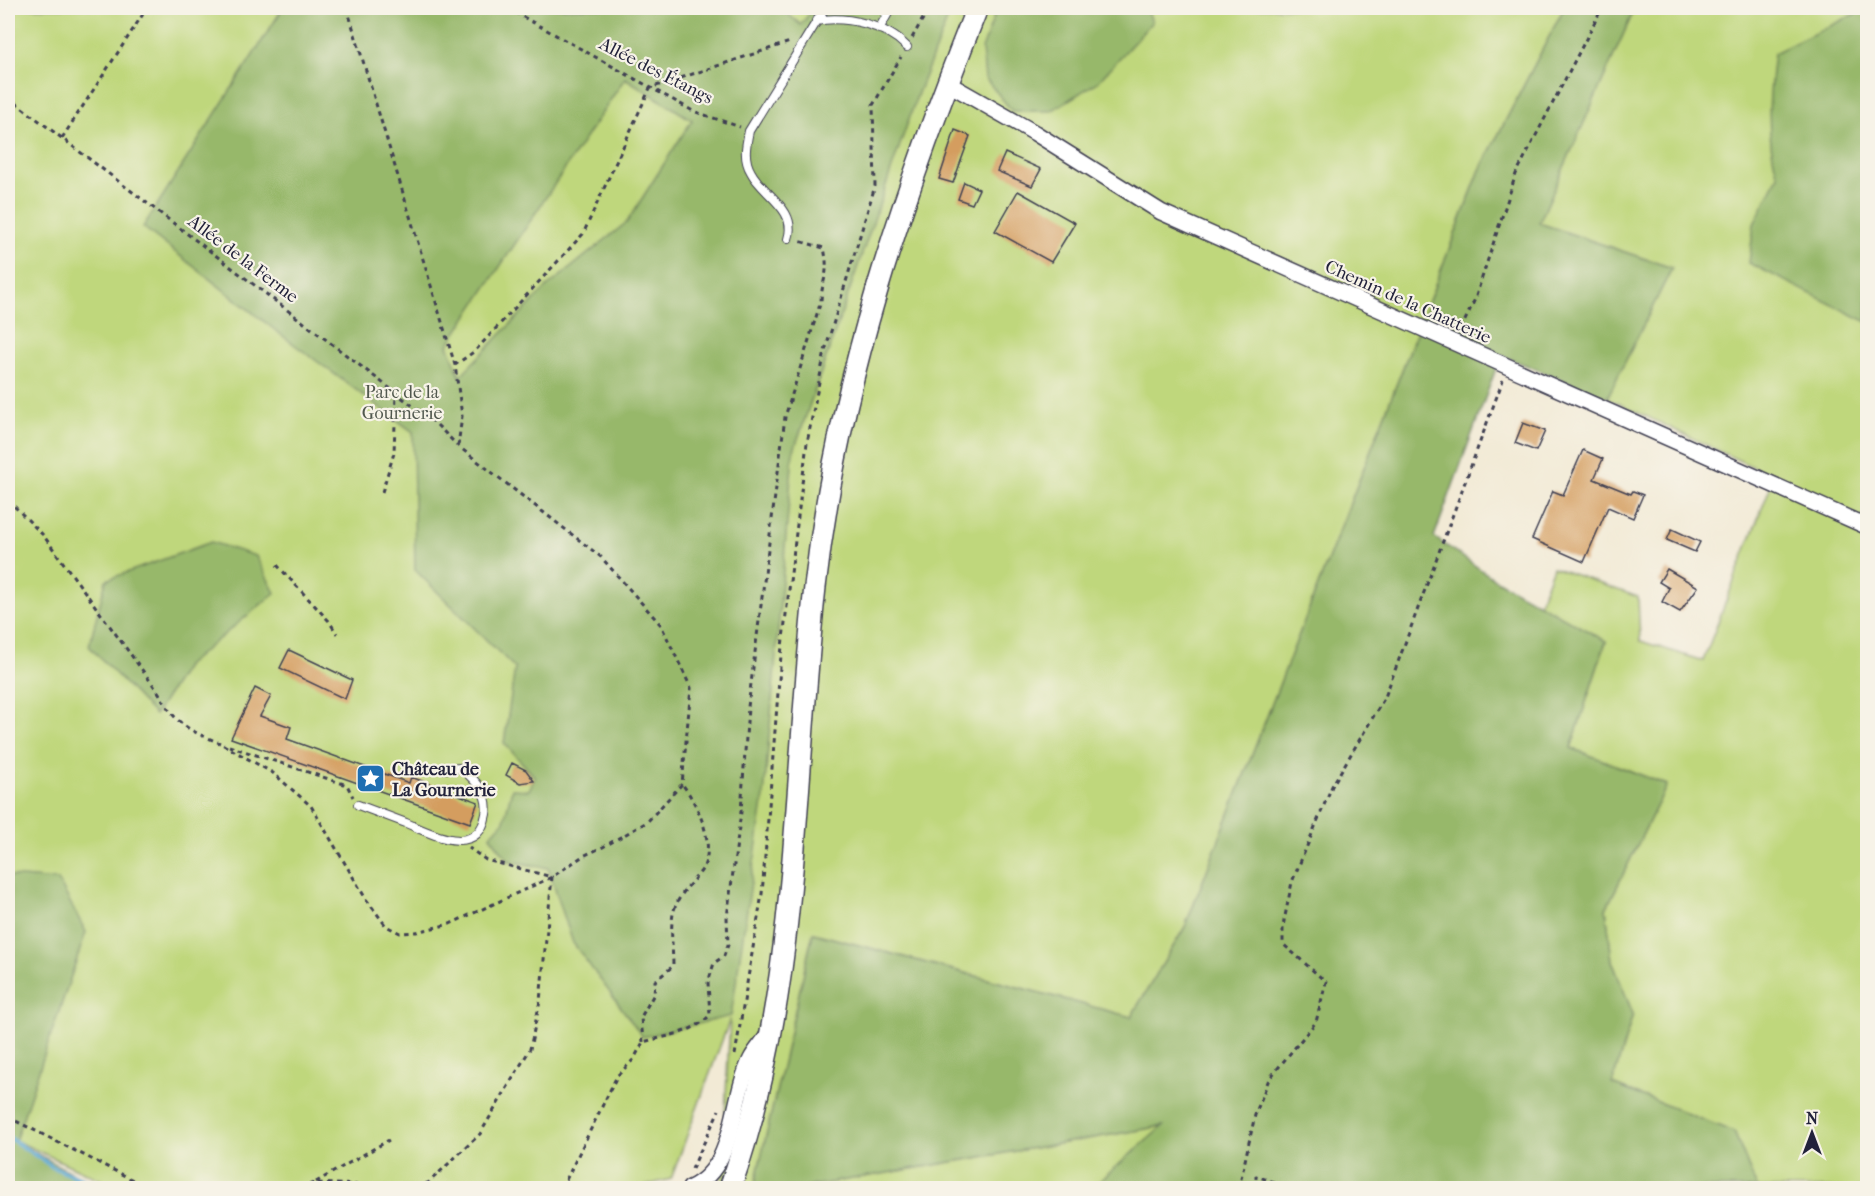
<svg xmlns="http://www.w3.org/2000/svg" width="1875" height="1196" viewBox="0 0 1875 1196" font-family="'IM FELL French Canon',serif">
  <rect width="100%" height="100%" fill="#f7f3e8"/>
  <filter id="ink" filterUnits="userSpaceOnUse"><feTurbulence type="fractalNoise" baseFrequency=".0167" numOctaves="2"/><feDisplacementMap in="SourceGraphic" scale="12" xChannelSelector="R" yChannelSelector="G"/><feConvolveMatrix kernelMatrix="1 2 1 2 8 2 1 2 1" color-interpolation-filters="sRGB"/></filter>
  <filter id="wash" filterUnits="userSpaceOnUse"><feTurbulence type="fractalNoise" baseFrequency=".008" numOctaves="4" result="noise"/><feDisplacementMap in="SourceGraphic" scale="24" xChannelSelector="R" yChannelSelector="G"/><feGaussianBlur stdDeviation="1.35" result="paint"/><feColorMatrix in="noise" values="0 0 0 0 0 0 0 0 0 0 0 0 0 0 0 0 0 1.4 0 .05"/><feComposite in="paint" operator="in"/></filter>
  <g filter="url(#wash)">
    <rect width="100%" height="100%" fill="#f2ead5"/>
    <path fill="#bfd77b" stroke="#707c5b" stroke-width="1.5" d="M8,8H1564L1480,170L1185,927L1131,1017L813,933L754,1188H721L730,1019L671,1179L636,1188H118L8,1137Z
      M1635,8H1867V1188H1757L1734,1132L1612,1084L1633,1014L1612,961L1606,909L1667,785L1571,748L1606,641L1539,604L1553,567L1638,597L1640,641L1703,661L1774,477L1607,398L1672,268L1539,223Z
      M1164,1126L1092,1188H799Z"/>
    <path fill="#97b86b" stroke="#5c6d53" stroke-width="1.5" fill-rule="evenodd" d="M283,8H781L801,25L813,8H952L918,93L793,453L764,796L731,1016L643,1037L573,943L548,868L509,861L490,836L504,821L512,789L529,790L535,777L504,743L515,668L415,570L413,432L280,334L143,227ZM625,78L692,120L627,222L547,287L460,376L448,345Z
      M997,8H1147L1152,22L1098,82L1051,111H1012L985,78L982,49Z
      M1564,8H1635L1539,223L1672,268L1607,398L1501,355L1434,537L1496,580L1606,641L1571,748L1667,785L1606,909L1612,961L1633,1014L1612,1084L1734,1132L1757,1188H1092L1163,1126L799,1188H754L813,933L1131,1017L1185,927L1480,170Z
      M1867,8V322L1749,263L1754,224L1778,176C1765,135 1769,95 1774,53Z
      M211,542L256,556L275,593L187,665L155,715L89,646L106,580Z
      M8,876L58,880L86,932L15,1141L98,1188H8Z"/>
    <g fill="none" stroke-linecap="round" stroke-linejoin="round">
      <path stroke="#5daad6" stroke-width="4.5" d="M8,1137L53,1167L101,1188"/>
    </g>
    <g id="blocks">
      <path fill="#d49d5f" d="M955,130L970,136L953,183L939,179Z
        M1005,153L1041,169L1032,186L997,171Z
        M964,182L979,189L972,204L958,199Z
        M1018,191L1075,223L1051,262L995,231Z
        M1523,423L1545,431L1536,451L1515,443Z
        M1583,450L1603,459L1594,479L1631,494L1633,491L1643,495L1633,518L1608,507L1584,562L1532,539L1553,491L1563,495Z
        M1672,529L1700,542L1695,552L1667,540Z
        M1667,569L1698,587L1680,612L1662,602L1669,588L1659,582Z
        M289,650L352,680L345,699L280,668Z
        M255,688L271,696L260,716L291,727L287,739L409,783L411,777L478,802L470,823L231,738Z
        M512,763L526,770L534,781L520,783L506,775Z"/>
    </g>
  </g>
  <g filter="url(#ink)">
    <use href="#blocks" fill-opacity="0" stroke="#414052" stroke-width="1.5"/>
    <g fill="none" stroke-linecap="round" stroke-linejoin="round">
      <defs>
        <path id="service" d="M816,21C846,15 886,25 907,47
          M879,29L891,8
          M788,239C798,209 762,194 751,172C743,159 746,145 749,131L825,8
          M358,805C374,811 390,817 406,823C432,834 478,859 486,814C490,794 475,780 461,768L445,769"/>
        <path id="minor" d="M947,83L1035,133L1161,212L1868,527
          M690,1188C737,1167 730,1100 751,1059C755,1051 762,1044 767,1036"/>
        <path id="secondary" d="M730,1188C799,996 793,787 815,587C838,383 902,196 977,8"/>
      </defs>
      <use href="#service" stroke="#414052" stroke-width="10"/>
      <use href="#minor" stroke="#414052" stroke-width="18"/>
      <use href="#secondary" stroke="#414052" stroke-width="24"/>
      <path stroke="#414052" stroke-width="3" stroke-dasharray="4.5 4.5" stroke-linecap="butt" d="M347,8L455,365
        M507,8L693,111L740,127
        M912,38L929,8
        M8,97L434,422L458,446L601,557L661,625L691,688L682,784L647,822L603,847L583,856L552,877L450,924L416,932L400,933L386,926L366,899L311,806L273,773L220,743
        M62,138L147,8
        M1461,329L1475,299L1516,174L1602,8
        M458,446L462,416L455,365L475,351L583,234L650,88L790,42
        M382,492L394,453L396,394
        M8,500L43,535L159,693C176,725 188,730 220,743
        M277,565L329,621L337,634
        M229,746L347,785L353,797
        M643,1042L641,1017L654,994L655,981L673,966C673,950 670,930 673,914C677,896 690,885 701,871C718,848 698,804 682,784
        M735,1055L762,894L781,655L807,443L825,351L875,186L873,105L901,57
        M8,1117L149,1188
        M692,1169L719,1110
        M316,1182L389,1140
        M301,1188L314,1183L408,1187L428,1183L480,1134L530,1049L540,1001L552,877L486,860L469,848
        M562,1188L617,1076L634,1059L643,1042C666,1036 694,1033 710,1015L708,983L714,963L724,956L728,945L727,917L741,812L748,707L785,417L821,301C822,277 830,276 824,248L799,241
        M1239,1188L1255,1115L1269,1079L1316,1022L1326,982L1283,944V926L1292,882L1332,786L1385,697L1503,380
        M1256,1188V1176L1292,1188"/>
      <use href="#service" stroke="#fff" stroke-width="8"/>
      <use href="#minor" stroke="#fff" stroke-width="15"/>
      <use href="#secondary" stroke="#fff" stroke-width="21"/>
    </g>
  </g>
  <defs>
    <symbol id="sight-square" viewBox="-11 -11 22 22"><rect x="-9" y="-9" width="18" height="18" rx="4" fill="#1f6fb2" stroke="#f7f3e8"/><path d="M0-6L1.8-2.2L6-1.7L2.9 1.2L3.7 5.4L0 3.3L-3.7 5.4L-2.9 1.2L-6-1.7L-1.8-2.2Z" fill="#fff"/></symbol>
  </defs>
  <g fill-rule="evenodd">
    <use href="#sight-square" x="354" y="762" width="33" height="33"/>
  </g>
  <g text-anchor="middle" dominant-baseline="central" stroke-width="4.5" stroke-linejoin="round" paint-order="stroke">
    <g font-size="18" fill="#22223b" stroke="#f7f3e8">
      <text transform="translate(656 71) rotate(27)">Allée des Étangs</text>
      <text transform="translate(243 259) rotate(37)">Allée de la Ferme</text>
      <text transform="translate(1408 302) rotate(24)">Chemin de la Chatterie</text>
    </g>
    <g font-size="18" fill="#51584e" stroke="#f7f3e8">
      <text x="402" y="392">Parc de la<tspan x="402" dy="21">Gournerie</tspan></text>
    </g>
    <g font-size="18" font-weight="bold" fill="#22223b" stroke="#f7f3e8" text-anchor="start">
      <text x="392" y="769">Château de<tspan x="392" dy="21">La Gournerie</tspan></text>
    </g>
  </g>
  <rect width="1875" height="1196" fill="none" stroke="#f7f3e8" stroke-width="30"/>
  <g transform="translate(1812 1133)" stroke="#f7f3e8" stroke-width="4.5" paint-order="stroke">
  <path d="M0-4.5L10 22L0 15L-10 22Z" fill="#22223b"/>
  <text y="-9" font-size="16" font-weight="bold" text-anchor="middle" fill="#22223b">N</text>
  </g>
</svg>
